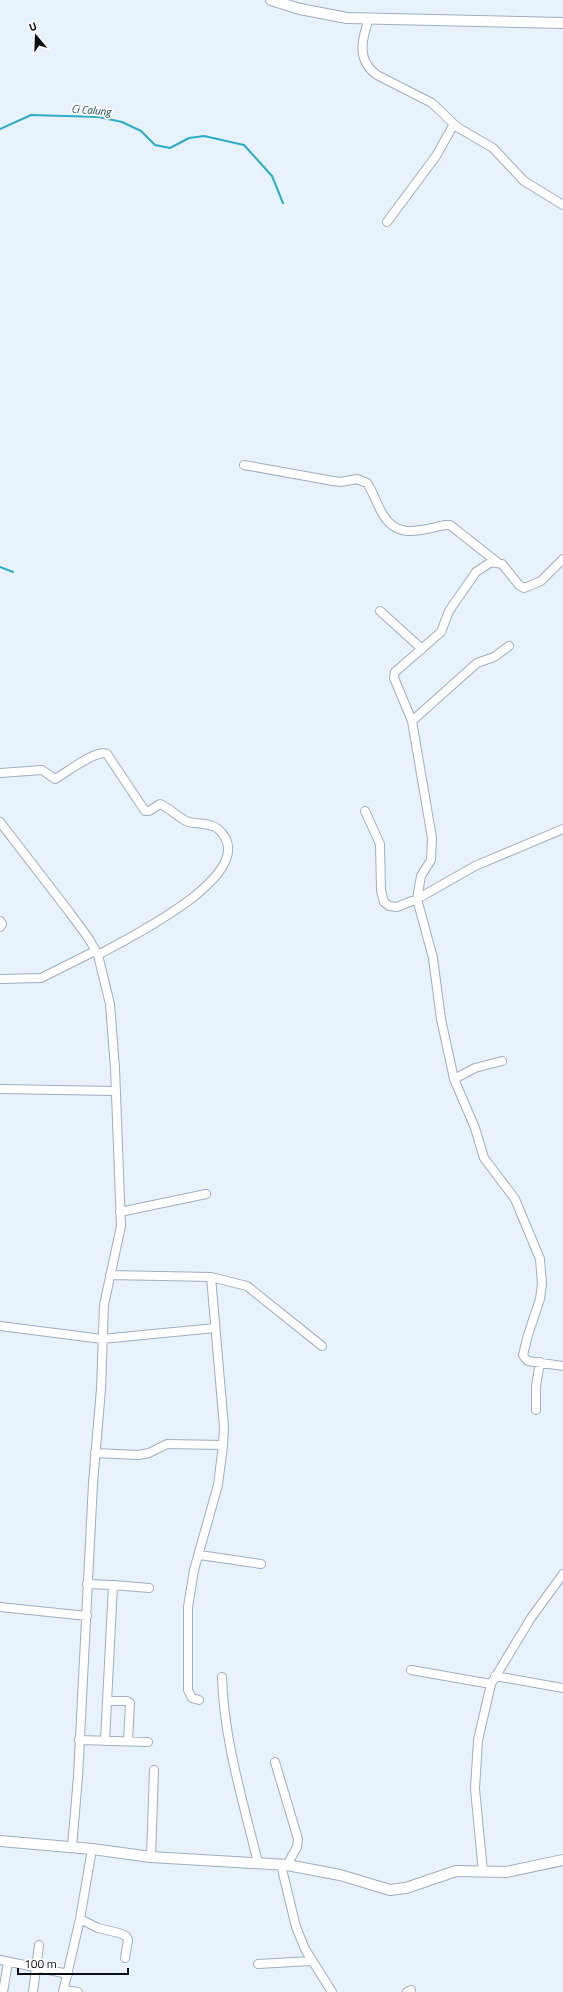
<svg xmlns="http://www.w3.org/2000/svg" width="563" height="1992" viewBox="0 0 563 1992" font-family="'Titillium Web',sans-serif">
  <rect width="100%" height="100%" fill="#e8f2fd"/>
  <g fill="none" stroke-linecap="round" stroke-linejoin="round">
    <path stroke="#2cadc4" stroke-width="2" d="M0,129L31,115L99,117L122,122L141,131L155,145L170,148L189,138L204,136L244,145L272,176L283,203
      M0,567L13,572"/>
    <defs>
      <path id="minor" d="M369,18C362,39 356,60 377,75L432,103L457,127L493,148L524,181L563,205
        M387,222L436,156L454,124
        M244,465L333,481L341,482L357,479L367,483C373,492 376,502 381,511C396,541 421,530 445,525H450L497,562
        M563,559L541,581L524,588L519,585L502,564L491,562L476,572L449,611L441,632L395,672L394,678L412,721L432,838L431,860L421,876L417,899L433,958L441,1019L454,1079L475,1128L484,1158L515,1199L540,1259L542,1284L540,1299L528,1335L523,1355L525,1358L528,1361L563,1366
        M380,611L422,649
        M412,721L477,663L494,657L509,646
        M0,773L42,770L55,779C66,773 96,749 107,754L145,811H149L160,804C169,808 177,816 186,821C195,825 210,822 218,829C267,872 124,940 98,955
        M365,811L380,844L381,890L384,902L389,906L397,907L417,899L475,866L563,829
        M0,822L70,913L89,939L98,955L110,1004L115,1068L121,1226L104,1305L101,1389L93,1483L78,1777L72,1847
        M0,921L2,924L0,927
        M0,979L41,978L95,951
        M454,1079L475,1068L502,1061
        M0,1089L116,1091
        M120,1212L206,1194
        M110,1275L211,1277L247,1286L322,1346
        M0,1326L102,1339L215,1328
        M536,1410V1386L540,1362
        M95,1453L139,1455L149,1453L167,1444L223,1445
        M200,1555L261,1564
        M87,1584L113,1585L105,1741
        M113,1585L149,1588
        M0,1607L87,1616
        M411,1670L491,1684
        M495,1676L563,1688
        M222,1677C224,1741 243,1801 258,1863
        M199,1700L192,1698L188,1690V1607L194,1570L218,1485L223,1445L224,1427L211,1277
        M107,1701H127L130,1703L128,1741
        M79,1740L148,1742
        M275,1762L298,1839L297,1847L287,1865
        M92,1849L80,1919L98,1928L119,1933L126,1936L128,1940L125,1958
        M151,1857L154,1770
        M281,1865L296,1927L305,1949L332,1992
        M483,1872L475,1789L478,1740L491,1684L531,1618L563,1574
        M0,1960L68,1974
        M258,1964L311,1961
        M64,1990L78,1992
        M3,1992L8,1962
        M33,1992L39,1945
        M63,1992L80,1919
        M407,1992L411,1990"/>
      <path id="tertiary" d="M271,0L300,9L347,18L563,23
        M0,1841L92,1849L151,1857L287,1865L340,1875L390,1890L406,1888L456,1871L506,1872L563,1860"/>
    </defs>
    <use href="#minor" stroke="#9faec0" stroke-width="10"/>
    <use href="#tertiary" stroke="#9faec0" stroke-width="12"/>
    <use href="#minor" stroke="#fff" stroke-width="8"/>
    <use href="#tertiary" stroke="#fff" stroke-width="10"/>
  </g>
  <g text-anchor="middle" dominant-baseline="central" stroke-width="3.5" stroke-linejoin="round" paint-order="stroke">
    <g font-size="11" font-style="italic" fill="#124751" stroke="#fefefe">
      <text transform="translate(91 110) rotate(5)">Ci Calung</text>
    </g>
  </g>
  <g transform="translate(36 36) rotate(341)" stroke="#fefefe" stroke-width="3" paint-order="stroke">
  <path d="M0-3L7 15L0 10L-7 15Z" fill="#090e14"/>
  <text y="-6" font-size="11" font-weight="bold" text-anchor="middle" fill="#090e14">U</text>
  </g>
  <path d="M18 1968v6h110v-6" fill="none" stroke="#090e14" stroke-width="2"/>
  <text x="24" y="1968" font-size="12" fill="#090e14" stroke="#fefefe" stroke-width="3" paint-order="stroke">100 m</text>
</svg>
